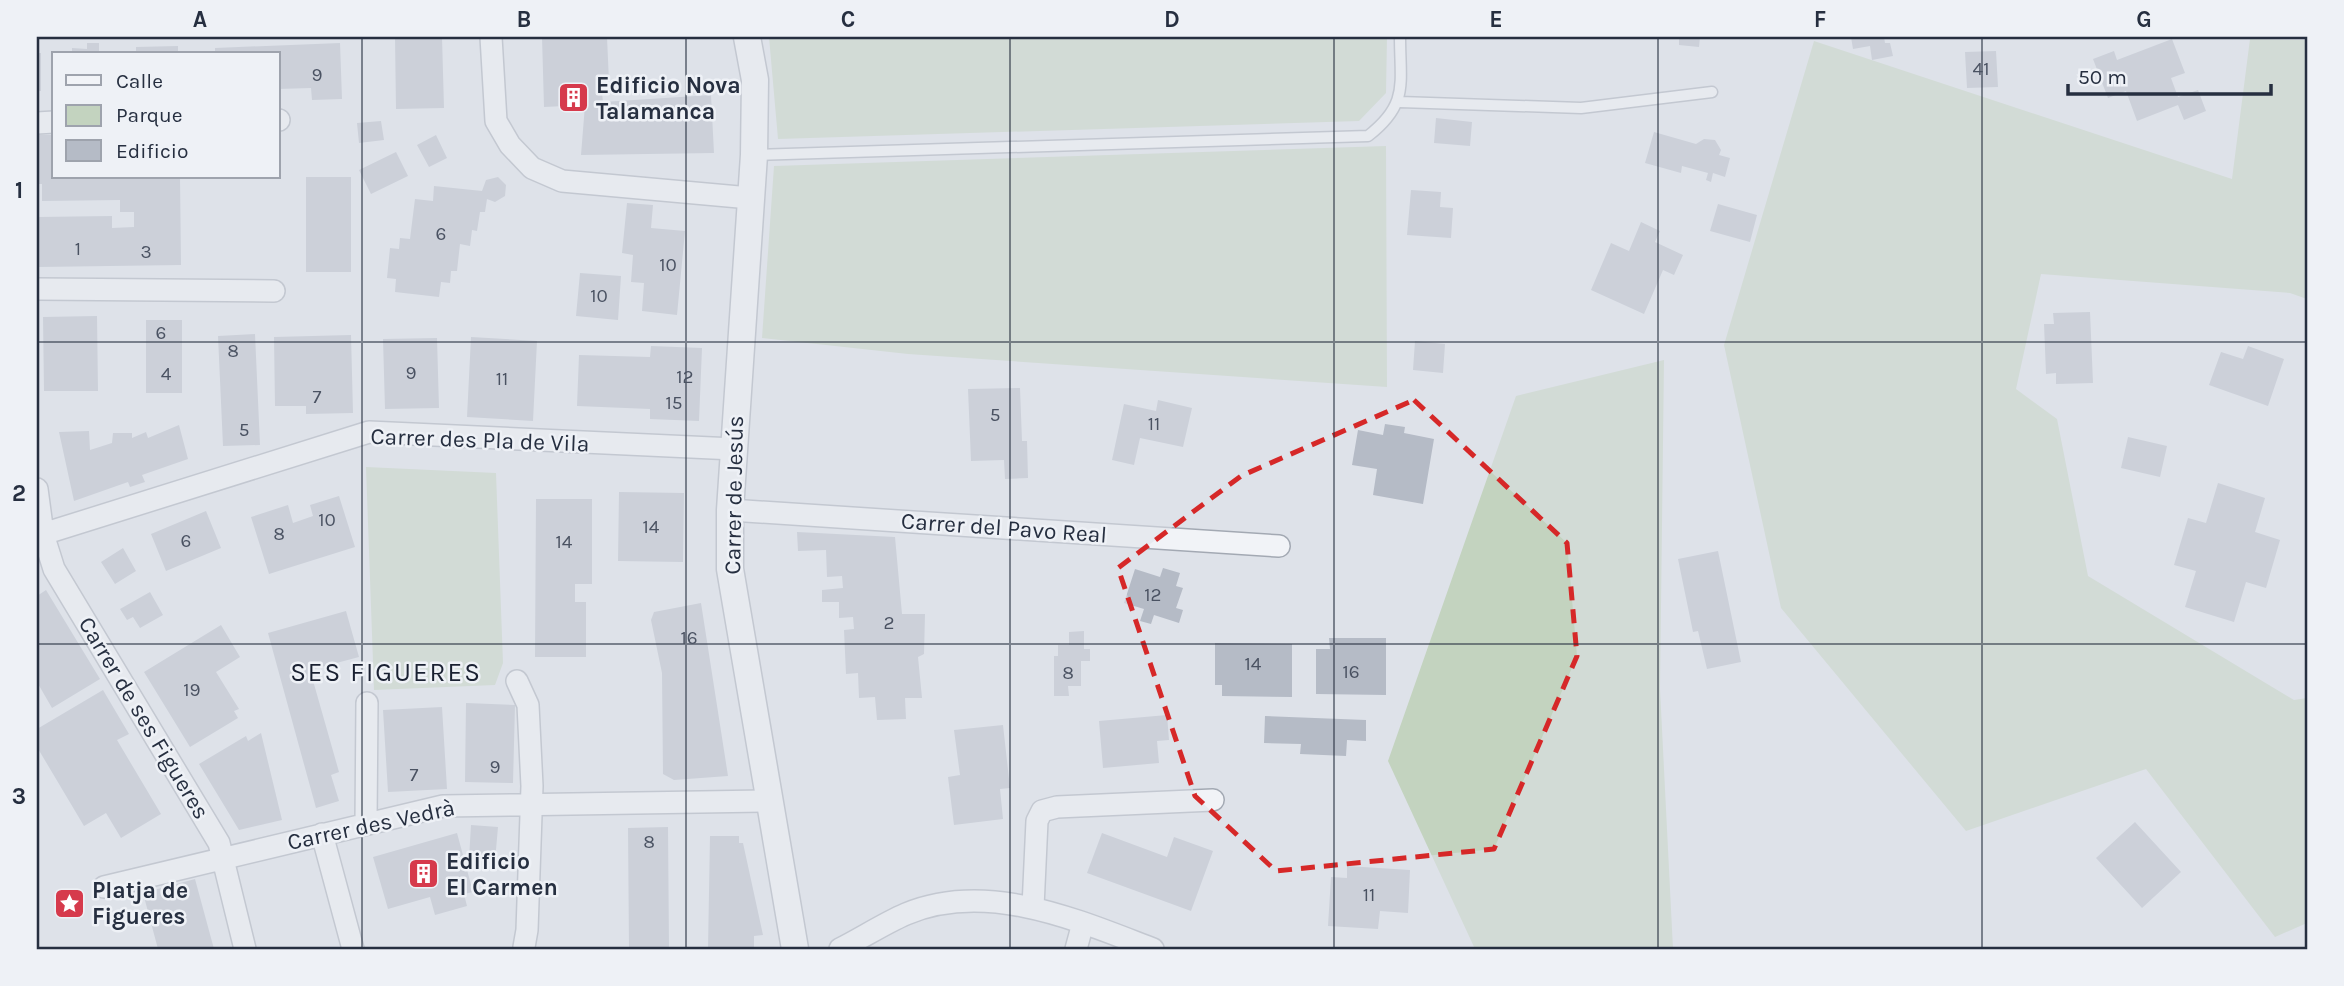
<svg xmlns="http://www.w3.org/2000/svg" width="2344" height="986" viewBox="0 0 2344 986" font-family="Karla,sans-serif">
  <rect width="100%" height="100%" fill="#dee2e9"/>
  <path fill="#c3d3bf" d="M769,37H1387L1386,93L1359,121L778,139Z
    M2250,39L2307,40V299L2290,293L2041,274L2016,389L2057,419L2088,576L2294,700L2307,698V923L2275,937L2146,769L1966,831L1781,608L1724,345L1814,41L2232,179Z
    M1386,146L1387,387L908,354L762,338L774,166Z
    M1664,360L1660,689L1673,949H1475L1388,761L1516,396Z
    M366,467L496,473L503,663L495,685L374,690Z"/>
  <path fill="#b5bbc6" d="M395,37H442L444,108L396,109Z
    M542,37H607L609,82L601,84L603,102L711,95L714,153L581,155L585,105L544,107Z
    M1679,37H1700L1699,47L1679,45Z
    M1851,37H1884L1885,43H1890L1893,56L1872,60L1870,46L1853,49Z
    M2172,39L2185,73L2171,78L2178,97L2198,90L2206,111L2184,120L2178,105L2137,121L2126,91L2108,98L2093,59L2114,51L2117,60Z
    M87,43H99V54H72V48L87,49Z
    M340,43L342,99L312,100L311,88L278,89V54H215V48Z
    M178,46V54H136V47Z
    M1996,51L1998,87L1967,88L1965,52Z
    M37,53H41V91H37Z
    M1436,118L1472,122L1470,146L1434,143Z
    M381,121L384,140L359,143L357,123Z
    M1654,132L1696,144L1704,139L1715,140L1721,150L1719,155L1730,158L1725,177L1713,173L1711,182L1706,180L1708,173L1682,166L1681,173L1645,163Z
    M37,135H54V177H180L181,265L39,267L38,217L112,216V228L134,227V212H120V200L42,201V184H37Z
    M436,135L447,158L429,167L417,145Z
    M396,152L408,176L371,194L359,170Z
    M306,177H351V272H306Z
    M498,177L506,185L505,196L495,202L487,199L485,212H480L477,231L472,230L470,246L460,244L457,271H451L450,283L441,282L439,297L395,292L396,279L387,278L390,248L399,249L400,238L410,239L415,199L433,201L434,186L482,191L486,180Z
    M1411,190L1441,192L1440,207L1453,208L1451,238L1407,235Z
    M627,203L653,205L651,228L685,231L677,315L642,311L644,283L631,282L633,255L622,253Z
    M1718,204L1757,215L1750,242L1710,231Z
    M1641,222L1660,231L1655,242L1683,255L1674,275L1663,270L1644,314L1591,290L1611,243L1629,251Z
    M580,273L621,276L618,320L576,316Z
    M2090,312L2093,383L2056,384V373L2046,374L2044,324H2054L2053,313Z
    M97,316L98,391H44L43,317Z
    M146,320H182V393H146Z
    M255,334L260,445L223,446L218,336Z
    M351,335L353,413L306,414V406H275L274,337Z
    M471,337L537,341L533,421L467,417Z
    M437,338L439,408L385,409L383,339Z
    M1415,341L1445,344L1443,373L1413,370Z
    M651,346L702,348L699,421L650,419V409L577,406L579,355L650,357Z
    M2248,346L2284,359L2268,406L2209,385L2221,352L2243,359Z
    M1020,388L1022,441H1027L1028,478L1005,479L1004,460L971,461L968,389Z
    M1158,400L1192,408L1183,447L1140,438L1134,465L1112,460L1124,404L1156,411Z
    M1385,424L1405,427L1404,433L1434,439L1423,504L1373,495L1377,469L1352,465L1358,430L1383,435Z
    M179,425L188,459L142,475L145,482L130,487L128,482L74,501L59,432L89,431L90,450L112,443L113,433H132V438L146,432L148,438Z
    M2128,437L2167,446L2160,477L2121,468Z
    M2218,483L2265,498L2255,532L2280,540L2266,588L2246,582L2234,622L2185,607L2196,571L2174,565L2188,518L2206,523Z
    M619,492L684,493L683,562L618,561Z
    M339,496L355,547L269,574L251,517L288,505L293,523L313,516L310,505Z
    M536,499H592V584H575V602H586V657H535Z
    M206,511L221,548L166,571L151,534Z
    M797,532L895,537L902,614H925L924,654L918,657L922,698H905L906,719L877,720L875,697L859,698L858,673L846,674L844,630L854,629L853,617L839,618V602H822V590L843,588L842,576L827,577L826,550L798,551Z
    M123,548L136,571L115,584L101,562Z
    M1718,551L1741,662L1707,669L1698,631L1693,632L1678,559Z
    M1163,568L1180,573L1176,586L1183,588L1176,608L1183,610L1179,623L1154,615L1151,624L1140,621L1144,609L1124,603L1135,569L1160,577Z
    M46,590L100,679L52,708L37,682V596Z
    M150,592L163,615L140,628L133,617L127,620L120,609Z
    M701,603L728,776L674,780L663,774L662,673L651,620L654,612Z
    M346,611L359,657L310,670L339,772L331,775L339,801L316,808L268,633Z
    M221,625L240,657L216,672L239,709L234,711L238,718L190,747L144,672Z
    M1084,631V649H1090V661H1081V686H1068L1069,696H1054V656H1058V645H1069V632Z
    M1329,638H1386V695L1316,694V649H1330Z
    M1215,643L1292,644V697L1222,696V685H1215Z
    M103,690L129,734L117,740L161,814L121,838L106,813L84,826L37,747V729Z
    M466,703L515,705L513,783L465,782Z
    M442,707L447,789L388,792L383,710Z
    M1167,715L1169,740L1157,741L1159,763L1103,768L1099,721Z
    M1265,716L1366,720V741L1347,740L1346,756L1300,754L1301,744L1264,743Z
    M1003,725L1010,788L1000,789L1003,819L954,825L948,777L960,775L954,730Z
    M261,733L282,820L239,830L199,764L246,736L248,741Z
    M2135,822L2181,872L2142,908L2096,858Z
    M471,825L498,827L495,861L469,859Z
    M668,827L669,949H629L628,828Z
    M457,833L473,892L464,894L467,906L435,915L430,897L388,909L373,857Z
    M1102,833L1167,857L1174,837L1213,851L1191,911L1087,873Z
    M710,836H739V843H743L763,935L754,936V949H708Z
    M1347,866L1410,870L1408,913L1380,911L1378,929L1328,926L1331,877L1347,878Z
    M195,879L214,949H158L143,893Z"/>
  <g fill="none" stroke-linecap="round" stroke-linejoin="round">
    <defs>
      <path id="service" d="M1400,102L1581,108L1712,92
        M754,155L1368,136C1409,104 1400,84 1400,37"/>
      <path id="minor" d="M491,37L496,121L510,145L532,168L562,181L750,198
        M278,120H279
        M37,123L54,122
        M37,289L274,291
        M37,489L43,534L54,569L219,843L245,949
        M730,510L1279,546
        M37,544L43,534L369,432L734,449
        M517,681L528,705L532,786L527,930L524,947
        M366,823L367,703
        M322,834L353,949
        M104,887L443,806L769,801
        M1033,907L1037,821L1042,811L1057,807L1213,800
        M840,949C862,938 883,924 906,914C987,880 1077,920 1153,949
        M1076,949L1083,923"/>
      <path id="tertiary" d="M747,37L755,80L754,155L730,510V569L795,949"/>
    </defs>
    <use href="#service" stroke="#a3a9b3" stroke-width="13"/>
    <use href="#minor" stroke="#a3a9b3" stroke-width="24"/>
    <use href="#tertiary" stroke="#a3a9b3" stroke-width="29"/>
    <use href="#service" stroke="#f1f3f7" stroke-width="10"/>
    <use href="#minor" stroke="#f1f3f7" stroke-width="21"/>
    <use href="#tertiary" stroke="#f1f3f7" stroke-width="26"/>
  </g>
  <path d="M0 0H2344V986H0ZM1414,400L1567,543L1577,656L1494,849L1276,871L1195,796L1118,568L1241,476Z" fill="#dee2e9" fill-opacity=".55" fill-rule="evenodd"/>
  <path fill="none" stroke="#d62828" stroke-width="5" stroke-dasharray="14 9" stroke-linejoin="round" d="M1414,400L1567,543L1577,656L1494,849L1276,871L1195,796L1118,568L1241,476Z"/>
  <path fill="none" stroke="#262f40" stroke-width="2" stroke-opacity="0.55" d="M362,37V949M686,37V949M1010,37V949M1334,37V949M1658,37V949M1982,37V949M37,342H2307M37,644H2307"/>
  <defs>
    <symbol id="building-square" viewBox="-11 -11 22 22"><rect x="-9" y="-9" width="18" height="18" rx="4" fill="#d63a4c" stroke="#eef1f6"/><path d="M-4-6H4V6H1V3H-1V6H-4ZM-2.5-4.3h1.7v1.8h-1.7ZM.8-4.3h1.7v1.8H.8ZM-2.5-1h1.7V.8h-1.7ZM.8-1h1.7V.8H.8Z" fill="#fff"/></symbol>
    <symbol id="sight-square" viewBox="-11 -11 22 22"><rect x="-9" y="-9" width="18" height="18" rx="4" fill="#d63a4c" stroke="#eef1f6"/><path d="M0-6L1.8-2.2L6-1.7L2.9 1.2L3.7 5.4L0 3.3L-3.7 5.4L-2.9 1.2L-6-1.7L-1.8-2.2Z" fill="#fff"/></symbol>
  </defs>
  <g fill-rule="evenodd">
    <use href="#building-square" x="556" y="80" width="35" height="35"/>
    <use href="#building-square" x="406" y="856" width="35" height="35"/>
    <use href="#sight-square" x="52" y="886" width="35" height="35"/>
  </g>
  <g text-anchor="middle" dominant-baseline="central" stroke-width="5" stroke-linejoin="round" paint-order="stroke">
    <g font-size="19" fill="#4a5262">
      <text x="1981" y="69">41</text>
      <text x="317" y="75">9</text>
      <text x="441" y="234">6</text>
      <text x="78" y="249">1</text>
      <text x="146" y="252">3</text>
      <text x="668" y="265">10</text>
      <text x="599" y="296">10</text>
      <text x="161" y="333">6</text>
      <text x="233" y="351">8</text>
      <text x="411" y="373">9</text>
      <text x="166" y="374">4</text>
      <text x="685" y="377">12</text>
      <text x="502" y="379">11</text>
      <text x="317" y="397">7</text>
      <text x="674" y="403">15</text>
      <text x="995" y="415">5</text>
      <text x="1154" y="424">11</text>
      <text x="244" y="430">5</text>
      <text x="327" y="520">10</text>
      <text x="651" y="527">14</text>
      <text x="279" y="534">8</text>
      <text x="186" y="541">6</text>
      <text x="564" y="542">14</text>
      <text x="1153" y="595">12</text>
      <text x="889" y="623">2</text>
      <text x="689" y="638">16</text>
      <text x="1253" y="664">14</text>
      <text x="1351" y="672">16</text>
      <text x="1068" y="673">8</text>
      <text x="192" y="690">19</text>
      <text x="495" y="767">9</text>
      <text x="414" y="775">7</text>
      <text x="649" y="842">8</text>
      <text x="1369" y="895">11</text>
    </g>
    <g font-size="23" font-weight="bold" fill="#262f40" stroke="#eef1f6" text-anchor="start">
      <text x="596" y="85">Edificio Nova<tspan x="596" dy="26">Talamanca</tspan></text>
      <text x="446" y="861">Edificio<tspan x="446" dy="26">El Carmen</tspan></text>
      <text x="92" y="890">Platja de<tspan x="92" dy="26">Figueres</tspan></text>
    </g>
    <g font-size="23" fill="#262f40" stroke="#eef1f6">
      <text transform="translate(480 440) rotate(2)">Carrer des Pla de Vila</text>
      <text transform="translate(734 495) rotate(-89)">Carrer de Jesús</text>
      <text transform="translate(1004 528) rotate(4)">Carrer del Pavo Real</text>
      <text transform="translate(144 718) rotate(59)">Carrer de ses Figueres</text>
      <text transform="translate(371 825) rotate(-12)">Carrer des Vedrà</text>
    </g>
    <g font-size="26" letter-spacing="2" fill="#192031" stroke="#eef1f6">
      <text x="386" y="672">SES FIGUERES</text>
    </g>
  </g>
  <rect width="2344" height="986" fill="none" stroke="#eef1f6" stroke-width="77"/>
  <rect x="52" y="52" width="228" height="126" fill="#eef1f6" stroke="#9ea3ad" stroke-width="2"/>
  <rect x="66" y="75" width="35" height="10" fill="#f1f3f7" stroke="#9ea3ad" stroke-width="2"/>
  <text x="116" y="88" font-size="21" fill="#262f40">Calle</text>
  <rect x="66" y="105" width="35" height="21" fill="#c3d3bf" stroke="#9ea3ad" stroke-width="2"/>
  <text x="116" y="122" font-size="21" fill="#262f40">Parque</text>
  <rect x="66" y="140" width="35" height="21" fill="#b5bbc6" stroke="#9ea3ad" stroke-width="2"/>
  <text x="116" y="158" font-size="21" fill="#262f40">Edificio</text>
  <path d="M2068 84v10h203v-10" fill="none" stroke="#262f40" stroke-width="3.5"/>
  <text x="2078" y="84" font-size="21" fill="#262f40" stroke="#eef1f6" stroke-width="5" paint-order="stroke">50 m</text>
  <rect x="38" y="38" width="2268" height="910" fill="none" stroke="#262f40" stroke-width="2.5"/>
  <g font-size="23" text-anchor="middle" font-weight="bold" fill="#262f40">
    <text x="200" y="27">A</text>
    <text x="524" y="27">B</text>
    <text x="848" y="27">C</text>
    <text x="1172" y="27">D</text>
    <text x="1496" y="27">E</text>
    <text x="1820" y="27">F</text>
    <text x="2144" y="27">G</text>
    <text x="19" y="198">1</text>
    <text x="19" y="501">2</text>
    <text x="19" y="804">3</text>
  </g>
</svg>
